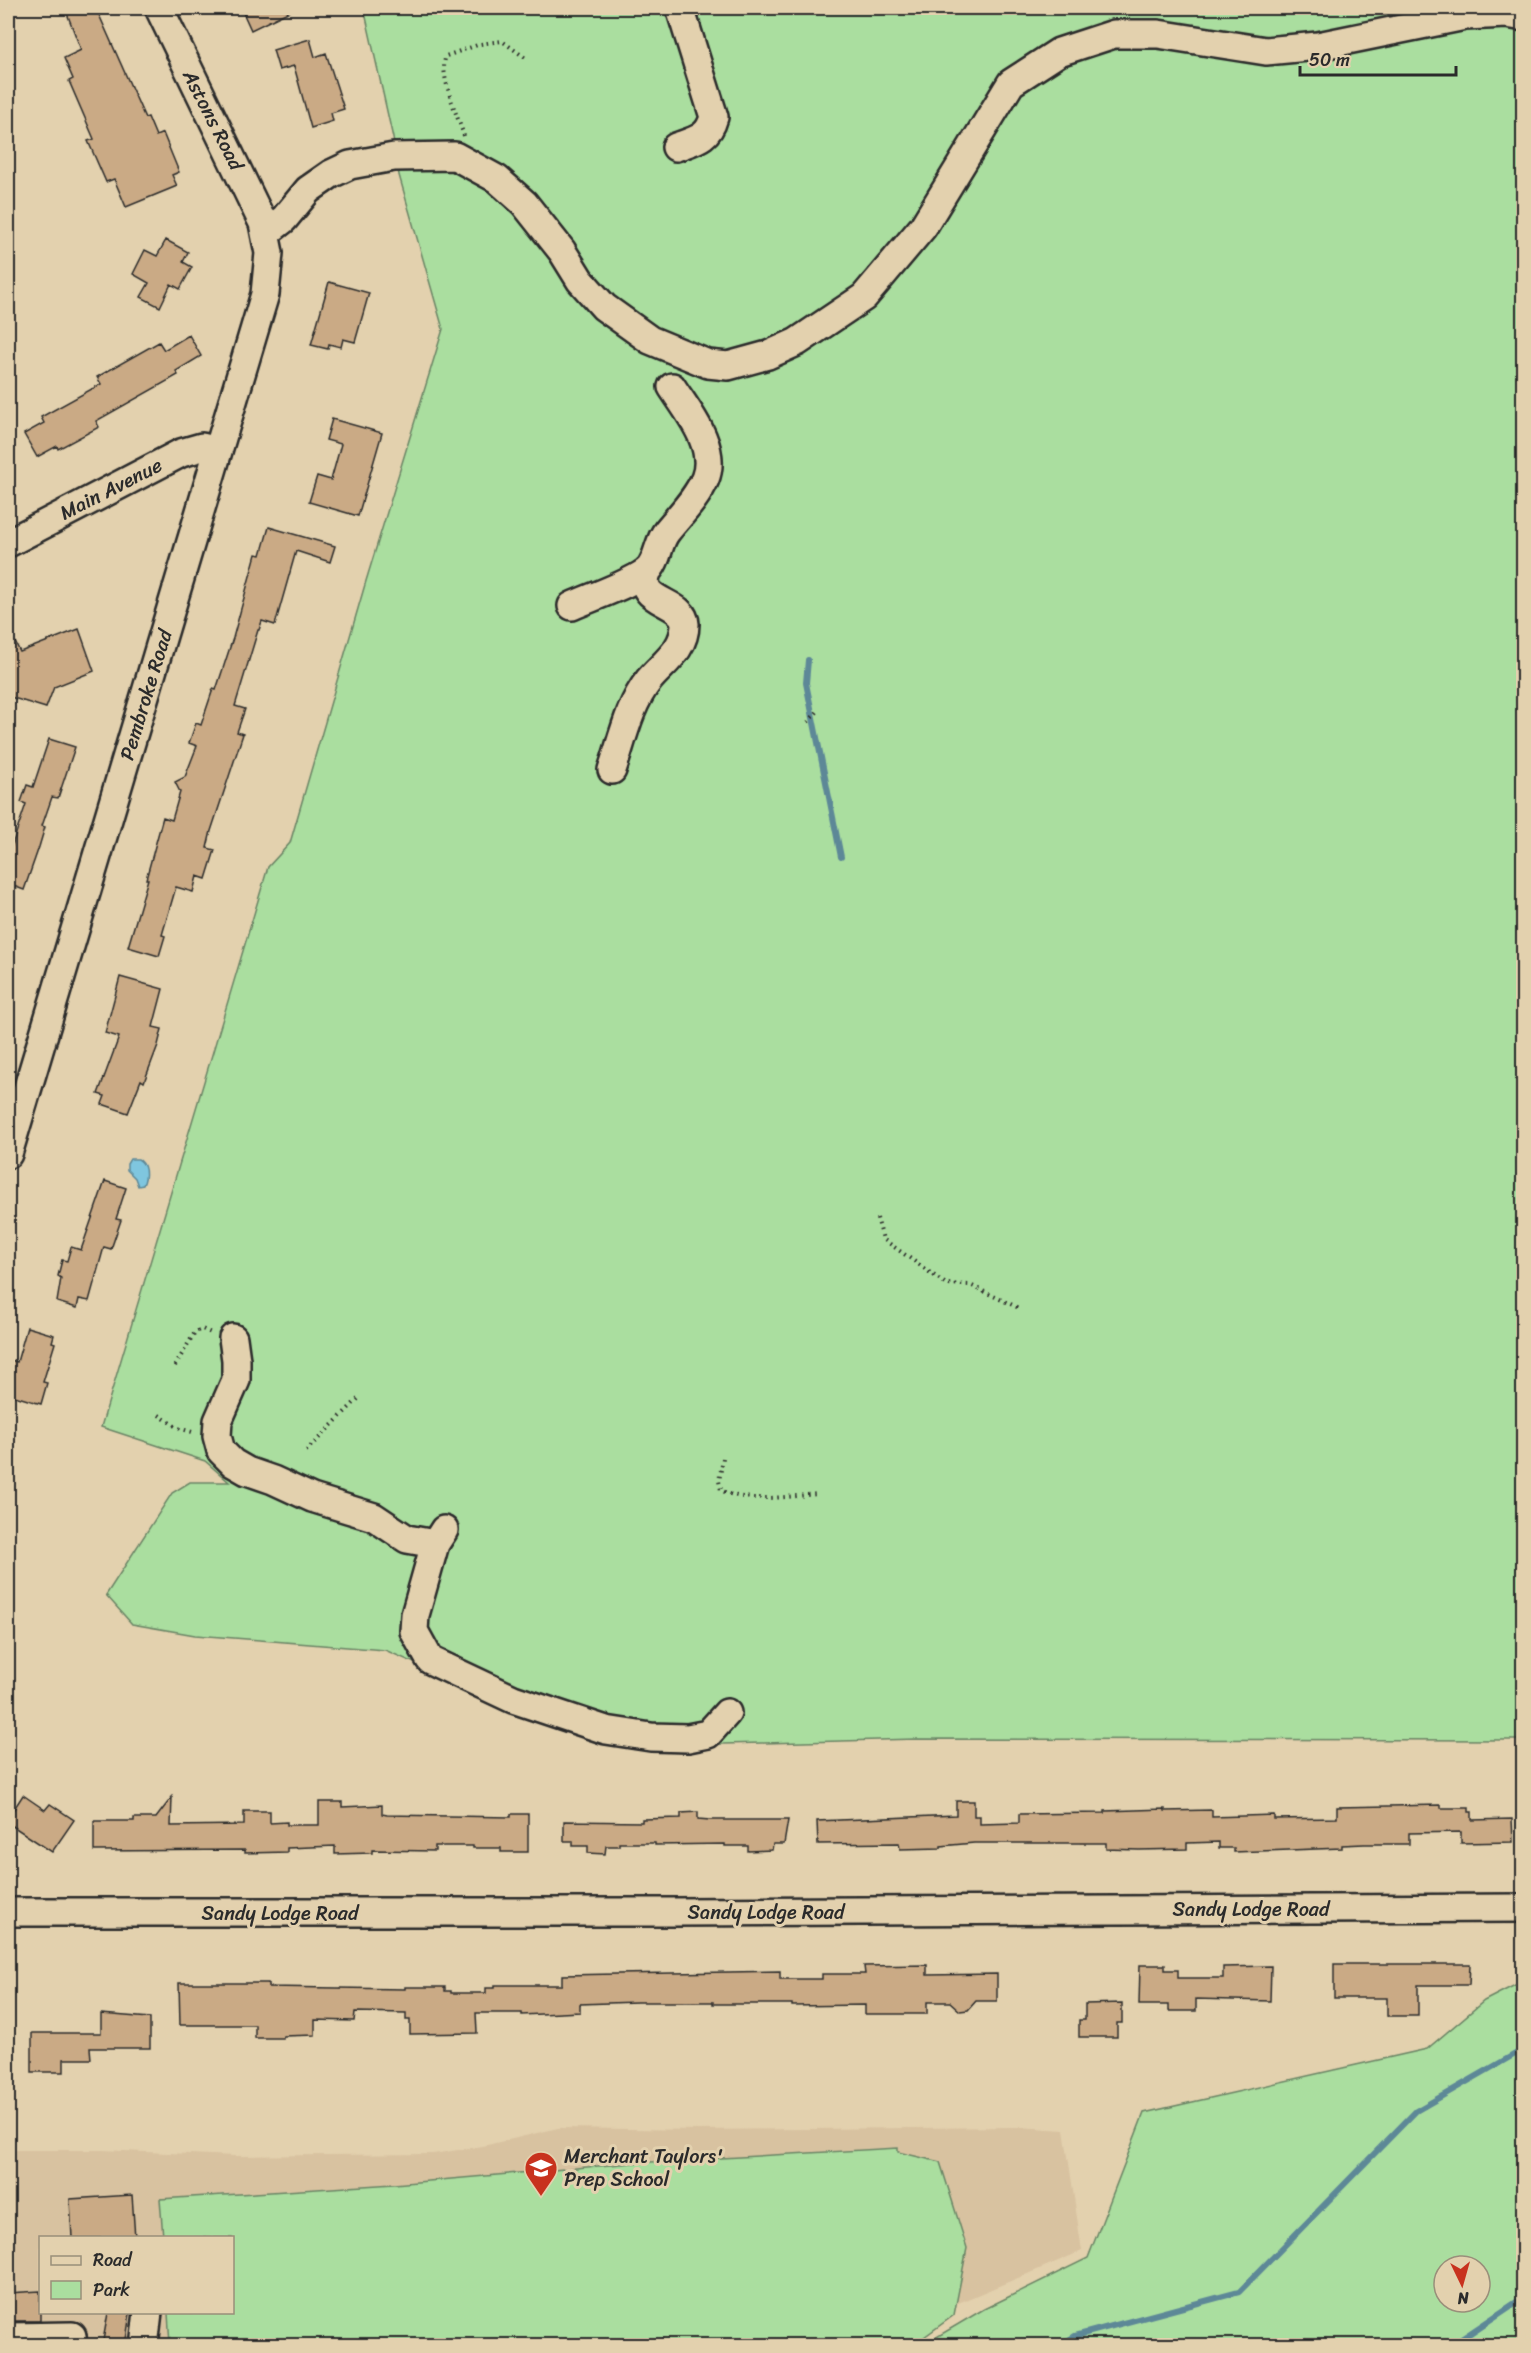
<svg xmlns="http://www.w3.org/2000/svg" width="1531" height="2353" viewBox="0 0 1531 2353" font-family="Sriracha,sans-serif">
  <rect width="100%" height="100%" fill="#e3d1ae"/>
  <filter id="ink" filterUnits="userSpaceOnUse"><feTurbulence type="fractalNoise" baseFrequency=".0167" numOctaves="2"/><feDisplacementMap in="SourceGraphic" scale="12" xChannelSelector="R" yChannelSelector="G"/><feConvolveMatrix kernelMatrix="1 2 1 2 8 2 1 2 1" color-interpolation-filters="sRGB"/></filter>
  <g filter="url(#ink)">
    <path fill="#d8c2a0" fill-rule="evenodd" d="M1018,2127L1064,2130L1082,2251L858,2345L8,2346V2150H102L234,2156L433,2154L483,2146L558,2128L699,2130ZM40,2238H232V2312H40Z"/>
    <path fill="#aade9f" stroke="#6a8465" stroke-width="1.5" fill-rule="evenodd" d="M364,8H1523V1740L917,1739L646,1746L552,1723L385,1650L195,1635L132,1624L106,1595L172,1493L190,1482H229L205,1461L101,1427L268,867L290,843L366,581L443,329L399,175L393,138Z
      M1523,1981V2345H923L984,2309L1088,2258L1144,2113L1427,2049L1484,2001ZM1444,2266H1480V2302H1444Z
      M898,2148V2152L940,2162L967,2248L954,2315L913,2345H170L168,2313L232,2312V2238L163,2237L160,2199L394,2184L633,2163Z"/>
    <path fill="#7fc6df" stroke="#5d8897" stroke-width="1.5" d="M130,1159H138C147,1164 147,1176 143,1185L138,1186L135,1178L127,1170V1164Z"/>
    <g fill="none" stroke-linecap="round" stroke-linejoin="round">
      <path stroke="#5d8897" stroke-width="6" d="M808,660L806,683L841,857
        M1059,2346L1075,2336L1239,2292L1416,2111L1524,2049
        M1451,2346L1524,2297"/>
    </g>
    <path fill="#caaa85" stroke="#2b2b2b" stroke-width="1.5" d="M65,8H96L145,118L148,117L156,136L163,133L179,172L172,175L177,186L126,207L114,179L106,182L88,141L94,139L69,81L73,79L64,58L81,50Z
      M241,8H296L251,30Z
      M310,39L315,57L326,53L344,109L331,113L333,121L311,128L294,66L279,70L273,50Z
      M166,240L188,252L183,262L192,267L180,289L171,284L160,307L141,297L149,283L133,274L145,250L157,256Z
      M329,282L369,293L355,342L343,339L341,347L329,344L328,349L311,345Z
      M189,335L201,356L176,371L178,375L96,421L99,427L58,449L57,446L37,457L24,434L44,423L41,417L101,384L97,377L159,342L164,350Z
      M332,419L382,433L358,516L309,502L317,476L331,480L341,444L326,440Z
      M269,527L335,546L330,562L296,551L275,625L262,621L259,630H258L235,706L245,709L237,732L243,734L211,831L207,848L215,850L206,879L197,876L193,892L176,887L162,935L165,936L159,956L128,947L148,879H146L163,817L172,820L180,792L175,782L185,777L197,746L189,743L196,723L201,725L213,689L216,690L233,638L256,554L261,555Z
      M8,628L20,652L79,629L94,671L54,687L46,708L10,697L8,689Z
      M49,739L75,747L58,798L52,797L42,826L45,827L39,847L24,890L8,884V857L26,804L21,802L27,785L33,787Z
      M120,977L163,989L153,1027L162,1029L158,1045L144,1082L141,1080L128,1113L102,1104L105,1096L98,1094L119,1037L105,1033Z
      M105,1181L126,1188L116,1219L121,1220L111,1249L104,1247L89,1301L79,1299L77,1308L57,1302L61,1278L58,1276L62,1260L67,1261L71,1247L81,1250Z
      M27,1327L54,1335L52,1342L55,1343L43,1382L47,1383L41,1404L8,1394V1359L17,1362Z
      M23,1795L45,1810L50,1804L74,1820L52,1852L8,1823V1818Z
      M172,1797L171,1826L244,1825V1811H270V1823L287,1822V1825H319V1802H342V1807L382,1805V1814L387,1815L511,1817V1814H528V1852H501V1848H473V1846H435V1851L372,1850V1853L335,1854V1846L287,1848V1852L245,1853V1850L94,1851V1821H134V1818H156Z
      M956,1801H974V1816H980V1824L1019,1823V1814L1105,1813V1811L1165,1809V1811L1212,1810V1817L1274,1815V1819L1337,1818V1807L1441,1805V1808H1469V1812H1472V1820L1512,1819L1513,1842L1461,1843V1832L1409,1833V1844H1364L1342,1845V1848L1234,1852V1848H1219V1842L1187,1843V1849L1139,1850L1106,1849V1843H974L941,1846V1848L900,1849L899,1843L818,1844L817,1821L956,1815Z
      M698,1812V1819L710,1820H788L784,1844H773L772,1850L748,1851V1846H725V1844L655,1845V1843H619V1846H606L605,1854L588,1853V1846H573V1841H564V1821L642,1822V1819L681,1818V1813Z
      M1334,1964H1470L1469,1985H1418V2016H1387V1998H1334Z
      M927,1965V1975L997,1974V2001H976L968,2010L960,2011L950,2002H927V2014H865V2005L792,2006V2004H713V2002H637L580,2004V2012L522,2015V2013H476L477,2033L410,2034V2020H406V2013L355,2012L354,2021L315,2020V2035L283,2036V2038H255V2025H180L179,1983H268V1987L405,1989V1987H445V1991H451V1993H486V1988H495V1985H562V1975L780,1971V1979H822V1974H865L864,1966Z
      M1140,1965H1165V1970H1178V1978H1223V1967L1271,1966L1270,2001L1196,1999V2011H1169V2005H1139Z
      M1122,2003V2023H1117V2037H1079V2020H1085V2004Z
      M101,2014L150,2018V2048H90L91,2059H64V2072H32V2033H101Z
      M132,2195L135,2238H72L70,2199Z
      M40,2291V2321H8V2293Z
      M108,2313H130L125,2346H102Z"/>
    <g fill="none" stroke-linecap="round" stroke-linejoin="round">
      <defs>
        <path id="minor" d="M676,147C695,140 708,139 714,117L680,8
          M266,233L284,219L308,190L331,174L350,165L394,157L455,156L497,179L524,203L562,251L580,280L604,307L650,340L708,364L728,366L768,355L797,342L864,297L923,227L1011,83L1059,52L1114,34H1158L1266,51L1318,46L1465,16L1507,14L1524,17
          M8,543L181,453L202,447L218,451
          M572,606C589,598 639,581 650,568C659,556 658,542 667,531C680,515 697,498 705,479C718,447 688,412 672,387
          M612,770C622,741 629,705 649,680C663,663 685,650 685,624C684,599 633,604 648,570
          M8,1154L265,294L269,253L263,223L159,8
          M233,1338L236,1360V1380L218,1421L217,1436L221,1451L233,1463L247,1471L273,1480L312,1498L374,1517L407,1539L435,1544
          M444,1530L435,1544L415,1615L414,1631L430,1660L513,1699L606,1730L651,1737L688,1738L708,1734L727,1713
          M8,1912H673L1524,1908
          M8,2337L72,2336L73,2346
          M144,2346L148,2312"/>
      </defs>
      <use href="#minor" stroke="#2b2b2b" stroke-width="32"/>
      <path stroke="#2b2b2b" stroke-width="4" stroke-dasharray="1.5 4.5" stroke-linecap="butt" d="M464,136C458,117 438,73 446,56L480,44L502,41L527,59
        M808,722L818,711
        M877,1218L883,1239L946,1284L970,1285L1021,1309
        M175,1366L195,1332L202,1329L211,1333
        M159,1415L178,1428L196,1433
        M306,1451L358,1399
        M723,1458L719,1481L721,1490C744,1504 791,1496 818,1494"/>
      <use href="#minor" stroke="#e3d1ae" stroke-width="27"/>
    </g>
  </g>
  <defs>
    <symbol id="school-pin" viewBox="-11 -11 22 30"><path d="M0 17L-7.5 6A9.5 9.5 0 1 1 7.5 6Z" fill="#c8321e" stroke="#e3d1ae"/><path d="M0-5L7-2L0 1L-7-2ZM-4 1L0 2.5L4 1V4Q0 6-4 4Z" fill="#fff"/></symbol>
  </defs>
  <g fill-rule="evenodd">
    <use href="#school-pin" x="522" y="2149" width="38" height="52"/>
  </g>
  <g text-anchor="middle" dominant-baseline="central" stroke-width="6" stroke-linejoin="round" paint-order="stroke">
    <g font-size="20" fill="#2b2b2b" stroke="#e3d1ae">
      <text transform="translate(213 120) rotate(63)">Astons Road</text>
      <text transform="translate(111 489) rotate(-27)">Main Avenue</text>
      <text transform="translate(146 695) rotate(-73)">Pembroke Road</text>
      <text x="1251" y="1909">Sandy Lodge Road</text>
      <text x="766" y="1912">Sandy Lodge Road</text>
      <text x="280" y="1913">Sandy Lodge Road</text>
    </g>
    <g font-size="20" fill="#2b2b2b" stroke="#e3d1ae" text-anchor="start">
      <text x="564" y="2156">Merchant Taylors'<tspan x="564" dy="23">Prep School</tspan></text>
    </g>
  </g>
  <rect width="1531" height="2353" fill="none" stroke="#e3d1ae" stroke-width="30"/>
  <rect x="15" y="15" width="1501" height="2323" fill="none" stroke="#2b2b2b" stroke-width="2" filter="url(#ink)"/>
  <rect x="39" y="2236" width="195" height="78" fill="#e3d1ae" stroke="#998f7a" stroke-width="1.5"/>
  <rect x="51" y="2256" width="30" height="9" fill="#e3d1ae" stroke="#998f7a" stroke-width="1.5"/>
  <text x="93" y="2266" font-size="18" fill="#2b2b2b">Road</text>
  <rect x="51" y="2281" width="30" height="18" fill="#aade9f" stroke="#998f7a" stroke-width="1.5"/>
  <text x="93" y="2296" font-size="18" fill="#2b2b2b">Park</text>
  <g transform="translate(1462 2284) rotate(175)"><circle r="28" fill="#e3d1ae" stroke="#998f7a" stroke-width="1.5"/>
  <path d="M0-4.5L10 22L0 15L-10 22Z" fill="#c8321e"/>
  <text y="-9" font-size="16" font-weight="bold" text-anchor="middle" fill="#2b2b2b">N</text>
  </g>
  <path d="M1300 66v9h156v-9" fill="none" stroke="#2b2b2b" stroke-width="3"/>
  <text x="1309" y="66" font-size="18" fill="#2b2b2b" stroke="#e3d1ae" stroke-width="4.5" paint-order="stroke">50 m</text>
</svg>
